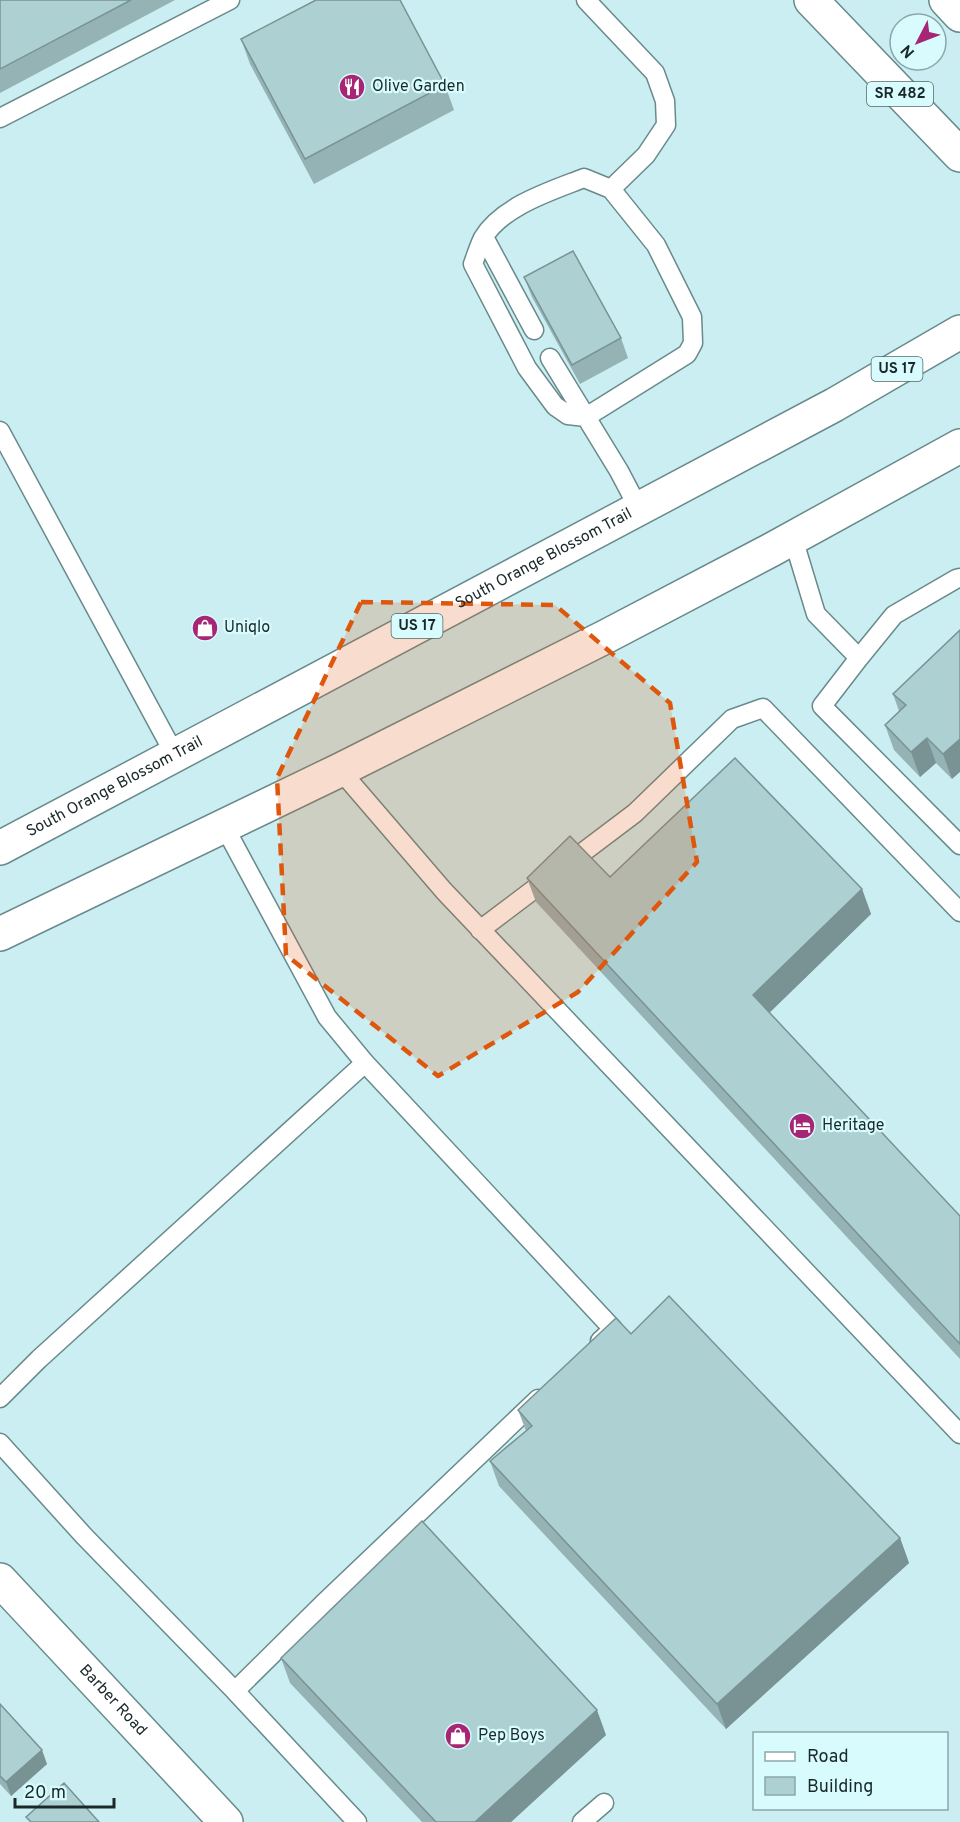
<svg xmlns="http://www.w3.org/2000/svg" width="960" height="1822" viewBox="0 0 960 1822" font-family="Overpass,sans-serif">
  <rect width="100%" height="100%" fill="#caeef1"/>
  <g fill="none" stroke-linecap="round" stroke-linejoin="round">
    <defs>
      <path id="service" d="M586,0L655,73L665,101L666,125L646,155L611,189
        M0,118L230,0
        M584,178L611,189L656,245L692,317L693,343L687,354L586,417L568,415L555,406L527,368L473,264C476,256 479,246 483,238C502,206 551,191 584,178Z
        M484,237L534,330
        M550,358L619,471L639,509
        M0,431L175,755
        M793,538L816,614L859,658L894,615L956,579L960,578
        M859,658L822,706L960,845
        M340,770L444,891L960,1434
        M224,826L327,1017L365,1063L613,1329L600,1341
        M480,930L635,813L732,719L763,708L960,912
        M0,1398L39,1359L365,1063
        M0,1443L84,1536L235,1691L324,1603L538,1399
        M235,1691L357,1822
        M582,1822L604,1803"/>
      <g id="minor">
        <path id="s1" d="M0,1580L226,1822"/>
      </g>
      <g id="primary">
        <path d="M811,0L960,155"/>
        <path d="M946,0L960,15"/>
        <path id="s2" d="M0,848L834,405L960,332"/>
        <path d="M0,934L340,770L605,637L771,550L960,446"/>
      </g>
    </defs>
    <use href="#service" stroke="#698a8c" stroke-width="21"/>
    <use href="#minor" stroke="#698a8c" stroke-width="36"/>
    <use href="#primary" stroke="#698a8c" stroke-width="36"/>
    <use href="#service" stroke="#fff" stroke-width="18"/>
    <use href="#minor" stroke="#fff" stroke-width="33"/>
    <use href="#primary" stroke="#fff" stroke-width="33"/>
  </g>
  <path fill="#95b3b5" d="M0,0H175L0,93Z
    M241,39L445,85L454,110L314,184L250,64Z
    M524,277L621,338L628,358L580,384L532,297Z
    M960,630L952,779L936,763L920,777L894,750L885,725L899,711L893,694Z
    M610,877L862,889L871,914L769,1013L960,1216V1359L536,902L527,878Z
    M631,1334L900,1538L909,1563L726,1729L499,1486L490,1461L526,1431L518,1410Z
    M281,1658L606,1735L511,1822H422L290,1683Z
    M0,1704L47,1764L11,1796L0,1784Z"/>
  <path fill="#799293" d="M927,738L936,763L920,777L911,752Z
    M960,739V772L952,779L943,754Z
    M862,889L871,914L762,1020L753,995Z
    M900,1538L909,1563L726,1729L717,1704Z
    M597,1710L606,1735L511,1822H475Z
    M42,1750L47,1764L11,1796L6,1782Z"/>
  <path fill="#add0d2" stroke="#799293" stroke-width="1.5" d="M0,0H131L0,69Z
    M316,0H400L445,85L305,159L241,39Z
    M573,251L621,338L572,365L524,277Z
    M960,630V739L943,754L927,738L911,752L885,725L906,705L893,694Z
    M735,758L862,889L753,995L960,1216V1344L527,878L570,836L610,877Z
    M669,1296L900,1538L717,1704L490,1461L532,1426L518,1410L616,1318L631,1334Z
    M422,1521L597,1710L475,1822H436L281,1658Z
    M0,1704L42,1750L6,1782L0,1776Z
    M64,1783L99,1822H31L26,1817Z"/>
  <path fill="#de570d" fill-opacity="0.2" stroke="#de570d" stroke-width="4.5" stroke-dasharray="12 8" stroke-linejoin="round" d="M361,602L555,605L670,703L697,862L578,992L438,1076L286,955L277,778Z"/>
  <defs>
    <symbol id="restaurant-disc" viewBox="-11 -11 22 22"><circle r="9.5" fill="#a62675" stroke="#d8fcfe"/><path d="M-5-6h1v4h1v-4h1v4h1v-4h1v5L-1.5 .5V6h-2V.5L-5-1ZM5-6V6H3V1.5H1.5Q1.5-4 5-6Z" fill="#fff"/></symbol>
    <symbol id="shop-disc" viewBox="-11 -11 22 22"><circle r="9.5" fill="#a62675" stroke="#d8fcfe"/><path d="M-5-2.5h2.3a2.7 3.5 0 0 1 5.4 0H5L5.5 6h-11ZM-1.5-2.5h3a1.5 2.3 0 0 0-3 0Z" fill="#fff"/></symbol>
    <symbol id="hotel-disc" viewBox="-11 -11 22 22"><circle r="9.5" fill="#a62675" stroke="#d8fcfe"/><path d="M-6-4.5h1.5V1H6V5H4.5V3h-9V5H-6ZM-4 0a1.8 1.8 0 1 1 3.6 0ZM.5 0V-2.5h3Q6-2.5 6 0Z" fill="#fff"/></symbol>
  </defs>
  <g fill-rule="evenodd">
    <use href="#restaurant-disc" x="337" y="72" width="30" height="30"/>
    <use href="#shop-disc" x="190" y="613" width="30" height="30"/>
    <use href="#hotel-disc" x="787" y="1111" width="30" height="30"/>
    <use href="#shop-disc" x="443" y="1721" width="30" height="30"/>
  </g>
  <g text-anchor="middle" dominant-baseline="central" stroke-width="4.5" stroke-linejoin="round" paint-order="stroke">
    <g fill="#d8fcfe" stroke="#546869" stroke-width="1.5">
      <rect x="867" y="82" width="66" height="24" rx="4.5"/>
      <rect x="871.5" y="357" width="51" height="24" rx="4.5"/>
      <rect x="391.5" y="614" width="51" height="24" rx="4.5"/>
    </g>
    <g font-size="15" font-weight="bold" fill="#1b2829">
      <text x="900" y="94">SR 482</text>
      <text x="897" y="369">US 17</text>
      <text x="417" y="626">US 17</text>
    </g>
    <g font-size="16" fill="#1b2829" stroke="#d8fcfe" text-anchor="start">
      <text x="372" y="87">Olive Garden</text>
      <text x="224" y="628">Uniqlo</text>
      <text x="822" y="1126">Heritage</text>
      <text x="478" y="1736">Pep Boys</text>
    </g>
    <g font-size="16" fill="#1b2829" stroke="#d8fcfe">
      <text stroke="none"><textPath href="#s2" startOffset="616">South Orange Blossom Trail</textPath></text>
      <text stroke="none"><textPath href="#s2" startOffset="130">South Orange Blossom Trail</textPath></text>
      <text stroke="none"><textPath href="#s1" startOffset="165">Barber Road</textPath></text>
    </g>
  </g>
  <rect x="753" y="1732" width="195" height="78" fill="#d8fcfe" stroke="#8ca7a9" stroke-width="1.5"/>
  <rect x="765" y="1752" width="30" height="9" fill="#ffffff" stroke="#8ca7a9" stroke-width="1.5"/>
  <text x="807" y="1762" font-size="18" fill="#1b2829">Road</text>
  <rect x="765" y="1777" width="30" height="18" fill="#add0d2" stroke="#8ca7a9" stroke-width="1.5"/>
  <text x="807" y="1792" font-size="18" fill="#1b2829">Building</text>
  <g transform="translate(918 42) rotate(228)"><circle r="28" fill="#d8fcfe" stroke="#8ca7a9" stroke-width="1.5"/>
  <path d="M0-4.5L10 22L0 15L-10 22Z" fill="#a62675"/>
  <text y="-9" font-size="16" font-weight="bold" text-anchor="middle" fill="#1b2829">N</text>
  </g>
  <path d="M15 1798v9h99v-9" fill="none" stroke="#1b2829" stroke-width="3"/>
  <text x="24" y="1798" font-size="18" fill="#1b2829" stroke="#d8fcfe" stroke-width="4.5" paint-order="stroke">20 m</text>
</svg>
